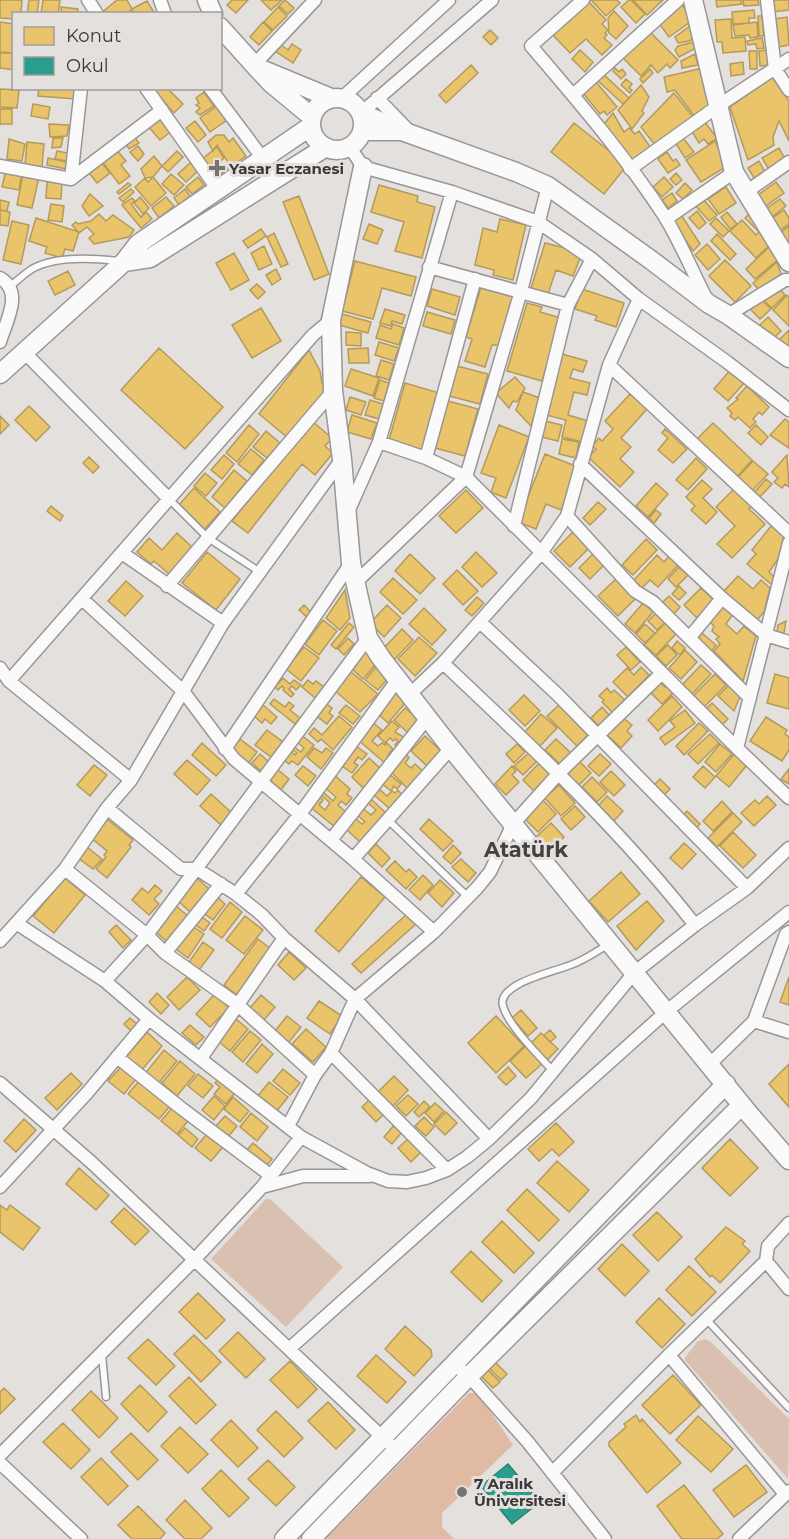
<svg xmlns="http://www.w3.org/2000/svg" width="789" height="1539" viewBox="0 0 789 1539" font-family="Montserrat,sans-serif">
  <rect width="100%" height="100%" fill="#e3e0de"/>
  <path fill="#dac0b1" d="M266,1199H270L343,1267L286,1327L211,1259Z
    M705,1339L711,1342L789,1419L788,1479L684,1359L697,1342Z"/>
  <path fill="#e1baa4" d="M469,1393H478L513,1445L442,1513V1527L454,1539H326Z"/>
  <path fill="#e9c46a" stroke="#b49a5b" stroke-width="1.5" d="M0,0H22L21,14H14V19L0,18Z
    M29,0H39L37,14H27Z
    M43,0H60L58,14H41Z
    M117,0H127L132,9L126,14H100Z
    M232,0H248L236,13L227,5Z
    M261,0H282L271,10Z
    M285,0L294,8L288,14L279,6Z
    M591,0H617L620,3L606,16Z
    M629,0H631L645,14L636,23L621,7Z
    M633,0H663L647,15Z
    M716,0H741L742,4L717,7Z
    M743,0H758L759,5L744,6Z
    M770,0H789V10L772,12Z
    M147,1L155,14H133L132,9Z
    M589,2L606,20L602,24L608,30L605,33L607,35L604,38L612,45L602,55L586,39L570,53L552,34Z
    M682,5L693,20L669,37L658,22Z
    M61,7L78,9L77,14H61Z
    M278,7L287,16L273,30L264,22Z
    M754,10L755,18H749V23L733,24L732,12Z
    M614,11L628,26L616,39L609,33L608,18Z
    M758,16H762L764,36H759Z
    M787,17L789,45L778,47L774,19Z
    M731,19L732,38L745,37L746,51L723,53L722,42H717L715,20Z
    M0,22L14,24V53L0,52Z
    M263,22L272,31L259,45L250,37Z
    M757,22L758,37L750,38L749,35L735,36L733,25Z
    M690,26L695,38L689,41L678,43L675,37Z
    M490,30L498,38L491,45L483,37Z
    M648,30L678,60L670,68L667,64L658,73L651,65L641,76L622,57Z
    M762,38L764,48L757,49L756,44L748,45L747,41Z
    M277,42L288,50L292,44L301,50L293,63L272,49Z
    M694,42L696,48L679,57L675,50L678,46Z
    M771,49L772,65L760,66L759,51Z
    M580,50L593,62L585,72L572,59Z
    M749,51H757V69H750Z
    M0,53H14V70L0,68Z
    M695,54L698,65L682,68L681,61Z
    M743,62L744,74L731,76L730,64Z
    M471,65L478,73L446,103L439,95Z
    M615,68L619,72L622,69L626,74L621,79L613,71Z
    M703,68L710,105L695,117L675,90L667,92L664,77Z
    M650,69L653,73L643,83L640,79Z
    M602,73L629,98L623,104L596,79Z
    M772,77L789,101V141L779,121L773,137L774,145L748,160L730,107Z
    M626,79L632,84L629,88L632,90L630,93L621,85Z
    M596,82L617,107L607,115L604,111L600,114L583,93Z
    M641,85L649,97L642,111L644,113L632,129L618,110Z
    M39,88H76V99L38,96Z
    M156,88H167L183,104L174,113L153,89Z
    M0,89L19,90L17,108L0,107Z
    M204,92L214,106L200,115L196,112L200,108L196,105L199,103L196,98Z
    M674,93L693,117L655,145L641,127Z
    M33,104L50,107L48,119L31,116Z
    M217,106L227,120L210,132L200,118Z
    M0,109H12V124H0Z
    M613,113L624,132L629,128L635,134L639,131L651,148L631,164L604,124Z
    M160,114L173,130L160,140L147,125Z
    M195,121L206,135L198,142L186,128Z
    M704,121L717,138L708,144L704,139L699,143L691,130Z
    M574,123L627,165L604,194L551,152Z
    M49,124L69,125L67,136L50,137Z
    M680,134L694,152L685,158L673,139Z
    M133,135L139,143L129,149L124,141Z
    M216,135H224L229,142L233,138L246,156L231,167L217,145L213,151L208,142Z
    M53,138H63L61,147L52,148Z
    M9,139L25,144L22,161L7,159Z
    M715,141L727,166L701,182L686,160Z
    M27,142L44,144L42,167L25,165Z
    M138,146L144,154L138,161L130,152Z
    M217,147L224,158L210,169L202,159Z
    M779,148L785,159L768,168L762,158Z
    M116,149L126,161L121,165L130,176L119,184L101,160Z
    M57,151L68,153L67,161L55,159Z
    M177,151L183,157L168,172L162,166Z
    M667,152L673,161L676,159L680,165L668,173L658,159Z
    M154,156L162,166L153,177L145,178L141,169Z
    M48,158L67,162L66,169L47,165Z
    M759,161L765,172L754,178L748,168Z
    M191,162L199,170L186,182L178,174Z
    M102,163L110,173L97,183L89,173Z
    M226,166L228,169L213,179L210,173L218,167L220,170Z
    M6,170L22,172L19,190L2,187Z
    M676,173L682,180L676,185L670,179Z
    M23,174L39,177L32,208L17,205Z
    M171,174L184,185L174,195L162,184Z
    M153,177L166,193L151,206L135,187L145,178L148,182Z
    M198,177L204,185L192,194L186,187Z
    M664,177L673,187L662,197L653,187Z
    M47,182L62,183L61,199L46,198Z
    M776,182L784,193L766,206L758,195Z
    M128,183L131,185L119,194L117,192Z
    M685,183L692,190L683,199L676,193Z
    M379,185L418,196L417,202L435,207L422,258L395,251L404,222L371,212Z
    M726,187L736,203L719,214L708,199Z
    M131,189L134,192L123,202L119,198Z
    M185,189L190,196L179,205L174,198Z
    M672,193L677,201L668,208L662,200Z
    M90,194L103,206L89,216L82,206Z
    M299,196L329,274L314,280L283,202Z
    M140,197L149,208L143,214L134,203Z
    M166,197L174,206L159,218L152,208Z
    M132,198L135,201L131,204L141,217L146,212L152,219L141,228L122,205Z
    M702,198L717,215L709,221L695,205Z
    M780,199L786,206L772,217L766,209Z
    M0,200L9,202L7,211L0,210Z
    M51,204L64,206L62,222L48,220Z
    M0,210L10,212L8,226L0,225Z
    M784,210L789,218V224L779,231L771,219Z
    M697,211L706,223L699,229L689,218Z
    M752,211L764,225L758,231L745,218Z
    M727,212L737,224L730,229L721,217Z
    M680,213L700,244L693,251L671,219Z
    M99,214L106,221L113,215L134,230L129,237L94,244L89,238L94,234L87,227L79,233L72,225L76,222L78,224L91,221Z
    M36,218L79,232L73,251L65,249L62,258L45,253L47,247L29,241Z
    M716,218L729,231L723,237L710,224Z
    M500,219L526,225L513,280L493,275L494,270L475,265L483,228L497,232Z
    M742,220L756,235L761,230L773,242L756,258L730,231Z
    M12,221L29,225L21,264L3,260Z
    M369,224L383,230L377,244L363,239Z
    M789,226V241L787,242L780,233Z
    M261,229L266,236L248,248L243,241Z
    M274,233L288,264L281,267L267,237Z
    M717,234L736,254L730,260L711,241Z
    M545,243L565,248L580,258L573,276L556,270L548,294L531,288Z
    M707,244L720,259L708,270L695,255Z
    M771,245L779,259L755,279L746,269Z
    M264,246L272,264L259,270L251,253Z
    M234,253L249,280L231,290L216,263Z
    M725,260L751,286L735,302L709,276Z
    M355,261L416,277L411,296L382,288L373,319L342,311Z
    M777,262L782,277L761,292L753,283Z
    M276,269L281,279L272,285L266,275Z
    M68,271L75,285L55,295L48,281Z
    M257,284L265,292L258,299L250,290Z
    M481,287L514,297L499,345H492L485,367L465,361L472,339L466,337Z
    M778,287L785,295L772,308L764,301Z
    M432,289L460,297L455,315L427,306Z
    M582,289L624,303L616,327L595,320L597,316L575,309Z
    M787,295L789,297V326L773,310Z
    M758,296L771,309L760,319L748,307Z
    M527,303L542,307L540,312L561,318L542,381L507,371Z
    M261,308L281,341L252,358L232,325Z
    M385,309L405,315L402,324L392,321L391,326L380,323Z
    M427,312L455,320L451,334L423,326Z
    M342,314L371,322L368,333L339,325Z
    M768,317L781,331L772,340L758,327Z
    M393,324L404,328L399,345L376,338L380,325L391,329Z
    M789,330V349L779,340Z
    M346,332L361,333V346L346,345Z
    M379,342L399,348L394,361L375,355Z
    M159,348L223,407L185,449L121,390Z
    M368,348L369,363H349L348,349Z
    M309,350L320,371L322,383L327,391L288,438L259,414Z
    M562,354L587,361L583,372L573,369L570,378L590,383L587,395L574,392L568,415L588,421L582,442L562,437L566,420L546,415Z
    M381,360L394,364L389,380L376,376Z
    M457,366L488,374L480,404L449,396Z
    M732,368L746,381L728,401L714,389Z
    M351,369L379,378L373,396L345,386Z
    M515,377L525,388L517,402L513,401L509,408L496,393Z
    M380,380L389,383L384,401L374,398Z
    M405,383L439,393L422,450L389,440Z
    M747,386L769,407L762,415L759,412L753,419L756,422L750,428L738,417L735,420L730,416L732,413L727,408L738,399L736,398Z
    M523,392L540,398L531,426L516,410Z
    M630,394L647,409L621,438L631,447L620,459L634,472L620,487L588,457L596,449L592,446L599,438L602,441L613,429L605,421Z
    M350,397L366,402L361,415L346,410Z
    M370,400L383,404L379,419L365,415Z
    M448,401L478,409L465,456L435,448Z
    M29,406L50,427L36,441L15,420Z
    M352,415L377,423L371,439L347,432Z
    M0,416L9,425L0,434Z
    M785,419L789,422V448L770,435Z
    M312,421L332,438L325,446L333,453L315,475L302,464L248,533L232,521Z
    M545,421L562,425L558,441L541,437Z
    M713,423L752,460L737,477L697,439Z
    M249,425L259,434L237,462L226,453Z
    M499,425L529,437L506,498L491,492L496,478L481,473Z
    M756,425L768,437L761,445L748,433Z
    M665,429L687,449L673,463L658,450L668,438L662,433Z
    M266,431L280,443L267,458L253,447Z
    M562,439L579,442L576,458L559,454Z
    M251,449L264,460L252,475L238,464Z
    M545,454L578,467L561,510L546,504L536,529L518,522Z
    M224,455L234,464L222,479L211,470Z
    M787,455L789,487L785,484L782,488L774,482L778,478L772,472Z
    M89,457L99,467L93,473L83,463Z
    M696,458L707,469L688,490L676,480Z
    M753,461L768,474L752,491L738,477Z
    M234,470L247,481L225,508L212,497Z
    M205,473L217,483L206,496L194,486Z
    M766,479L772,484L759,498L754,493Z
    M702,480L712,489L703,498L717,512L706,524L691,510L695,506L686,497Z
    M656,483L668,494L648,517L636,506Z
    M736,487L753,504L749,509L765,524L732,558L717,544L735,526L716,507Z
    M194,488L220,512L204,530L178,506Z
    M466,490L483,508L456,533L439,516Z
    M598,502L606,509L590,525L583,518Z
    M51,506L63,516L60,521L47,511Z
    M656,510L661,514L654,523L649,518Z
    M771,526L784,536L778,559L769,572L774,577L772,585L747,564L756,554L752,550Z
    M573,532L590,547L570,567L554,551Z
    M177,533L192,547L169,574L154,561L151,564L137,552L149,538L162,550Z
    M646,539L657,550L633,575L622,565Z
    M207,552L240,579L216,610L182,583Z
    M476,552L497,573L482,587L462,567Z
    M410,554L435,578L420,594L395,571Z
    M593,554L604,565L590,579L579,568Z
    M671,554L680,563L658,587L650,580L642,588L634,580L657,555L664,562Z
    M679,567L688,575L676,587L668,579Z
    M457,570L478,591L463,605L443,584Z
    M738,576L753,589L761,580L770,588L764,612L756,621L724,591Z
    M393,578L417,600L403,614L380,592Z
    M617,578L637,597L618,616L598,596Z
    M126,581L143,596L125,616L108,601Z
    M679,586L686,593L679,600L672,594Z
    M701,588L716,602L699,620L684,605Z
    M345,590L350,618L340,630L326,618Z
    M669,596L680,607L674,614L662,603Z
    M477,597L484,603L472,616L465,610Z
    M643,603L653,612L635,633L625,624Z
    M304,605L313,614L309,619L299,610Z
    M387,605L401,618L384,637L370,623Z
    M721,606L733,614L726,624L737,634L744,626L756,636L743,681L714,651L720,644L716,639L719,637L712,631L714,626L709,621Z
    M424,608L446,630L432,645L409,624Z
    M658,611L667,621L657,630L648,621Z
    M323,620L337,631L319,655L305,644Z
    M786,621L784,633H777L778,625Z
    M349,623L354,627L336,649L331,645Z
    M665,623L676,634L656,655L644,645Z
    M645,624L655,633L645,643L636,634Z
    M402,629L413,640L392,662L381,651Z
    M702,633L716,645L710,653L695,641Z
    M419,637L437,653L415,676L398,659Z
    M348,638L354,644L344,655L338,649Z
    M677,641L685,648L680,655L672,648Z
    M668,645L677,655L666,666L656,656Z
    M304,647L319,658L301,681L286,669Z
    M626,647L640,662L631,670L617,655Z
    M685,650L697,662L681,679L669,668Z
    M364,651L377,663L363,679L349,666Z
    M701,665L711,674L692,694L682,685Z
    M376,667L389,677L378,690L365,680Z
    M641,667L649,675L628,697L613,682L627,668L634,675Z
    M350,671L378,694L360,712L334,690Z
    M715,674L726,685L704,707L693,696Z
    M775,674L789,678V709L767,703Z
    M283,678L290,684L294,680L301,685L296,690L292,686L289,689L294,694L291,697L283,690L284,688L282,686L278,690L275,687Z
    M308,680L313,684L316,681L324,687L315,698L302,687Z
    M659,681L665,687L668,683L675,691L662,704L649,691Z
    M730,684L741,694L734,711L718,696Z
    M607,688L611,693L614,690L625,700L613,713L602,702L604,700L599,696Z
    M395,690L407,701L388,723L375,711Z
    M524,695L540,711L525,726L509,710Z
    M672,696L682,707L658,731L648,720Z
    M274,699L285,707L289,702L294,706L290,710L300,718L295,724L270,704Z
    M325,703L332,708L329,713L333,716L327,724L315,715Z
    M712,703L728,719L722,725L706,709Z
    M263,705L277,717L271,724L265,719L262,723L254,716Z
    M346,705L360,716L353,724L339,713Z
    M559,705L588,735L577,746L547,716Z
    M602,707L610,716L599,726L591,718Z
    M405,708L419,720L408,733L394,720Z
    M685,710L695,723L665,745L660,738L675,727L670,721Z
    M541,714L557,728L539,747L524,733Z
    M339,716L352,727L333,750L321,739L318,742L309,734L314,728L322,735Z
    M622,717L632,725L627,731L632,736L621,748L606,734Z
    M766,717L787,730L785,734L789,737V750L782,761L750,741Z
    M392,721L399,727L395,732L405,738L397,747L395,745L398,741L396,739L393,741L390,738L385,743L378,736Z
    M372,722L382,730L372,741L378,746L382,743L385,745L387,743L393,749L388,755L390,757L385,763L357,739Z
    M699,723L708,731L684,755L676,746Z
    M267,730L283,742L271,757L255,745Z
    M300,734L314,745L298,765L292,761L289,764L284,760L290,751L295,755L297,753L291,749L293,746L301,752L304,748L295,740Z
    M710,734L719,743L698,764L688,754Z
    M425,736L442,752L428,767L411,751Z
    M240,739L257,752L248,764L230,751Z
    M556,739L571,753L560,764L545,750Z
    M202,743L226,765L216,776L192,755Z
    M353,744L367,754L362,760L358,757L354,763L358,765L352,773L339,764Z
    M517,744L525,752L514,763L506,754Z
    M720,744L732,754L716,772L705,762Z
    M314,748L322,753L326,748L333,753L321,769L307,757Z
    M531,751L539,759L523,775L514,766Z
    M260,754L269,762L261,771L252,763Z
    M406,754L409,758L405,763L411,768L415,764L424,772L408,789L390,771Z
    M600,754L611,764L599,776L588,766Z
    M734,754L747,765L729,787L716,776Z
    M369,758L382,770L364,789L352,777Z
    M187,760L210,780L197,795L174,774Z
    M578,760L591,773L578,786L565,774Z
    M541,761L554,773L535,792L523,780Z
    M94,765L107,775L90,796L77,785Z
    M303,766L316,776L308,786L295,775Z
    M512,766L516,771L512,775L519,782L506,795L495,784Z
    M703,766L715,777L705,788L693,777Z
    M276,768L289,779L281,790L267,779Z
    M789,769V784L781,779Z
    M611,771L625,785L614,796L600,782Z
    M333,774L350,789L347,794L352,798L346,805L341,801L338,805L347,813L335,827L309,806L318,795L323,800L319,805L325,810L330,803L320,794L322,791L333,801L336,797L323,786Z
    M389,774L401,784L397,789L394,786L391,791L381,783Z
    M592,777L607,792L597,802L582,787Z
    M660,779L670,789L663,796L652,787Z
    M559,785L575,803L561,816L545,798Z
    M378,788L387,796L392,791L395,793L398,790L403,796L390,809L373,794Z
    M211,794L232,813L222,826L200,806Z
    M607,796L623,811L612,823L596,808Z
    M767,796L776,805L754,826L741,813L755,800L759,804Z
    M371,799L387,814L361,843L346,829L355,818L362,824L365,822L356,814L361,807L371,815L376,810L368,803Z
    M542,799L556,814L538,832L524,818Z
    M722,801L732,812L713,831L703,821Z
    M575,806L585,817L571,830L561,819Z
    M687,811L700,824L694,830L681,818Z
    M733,813L742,822L717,847L708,838Z
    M107,819L133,840L129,845L131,847L107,878L96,869L106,857L104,855L107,851L91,838Z
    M429,819L453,841L443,851L420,829Z
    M551,823L564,837L550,852L536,837Z
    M733,832L756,855L743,868L720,846Z
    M684,843L696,854L682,869L670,858Z
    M376,844L390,858L382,867L368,853Z
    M453,845L461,853L451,864L443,857Z
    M87,847L102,859L93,869L78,858Z
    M461,859L476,873L468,882L452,867Z
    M395,861L406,872L409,869L417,877L406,889L386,870Z
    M621,872L640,894L608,922L589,901Z
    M423,875L433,885L420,900L409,890Z
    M361,877L385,897L339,952L315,931Z
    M65,878L85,895L54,933L33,916Z
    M197,878L209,889L190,912L178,901Z
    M440,880L454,893L442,907L428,893Z
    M155,885L162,891L154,899L159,904L149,915L132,900L142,888L148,893Z
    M217,897L225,904L213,920L205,914Z
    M647,901L664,921L636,950L617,926Z
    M230,902L242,912L222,938L210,929Z
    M176,906L188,916L166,941L155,931Z
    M407,914L416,924L361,973L352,964Z
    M245,916L263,930L244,954L226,940Z
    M202,917L210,923L204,931L196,925Z
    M116,925L131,940L123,948L109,932Z
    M192,926L204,934L188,958L176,949Z
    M258,939L272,950L238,996L224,985Z
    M203,942L214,950L199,970L189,962Z
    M289,952L306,968L294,980L278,965Z
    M187,977L200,990L179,1010L167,997Z
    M789,977V1005L780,1002Z
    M157,993L169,1005L161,1014L149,1002Z
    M215,994L229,1008L210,1027L196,1014Z
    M261,995L275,1007L263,1021L249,1009Z
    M319,1001L342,1016L330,1034L307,1018Z
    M521,1010L537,1028L528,1036L512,1018Z
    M287,1016L301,1027L289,1042L275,1031Z
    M496,1016L524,1046L496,1073L468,1043Z
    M130,1018L138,1025L132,1032L124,1024Z
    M236,1019L248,1029L230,1051L218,1041Z
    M190,1025L204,1037L196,1045L182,1033Z
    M306,1029L326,1047L313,1062L292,1044Z
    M550,1030L556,1037L550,1042L544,1035Z
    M250,1031L261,1040L243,1062L232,1052Z
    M147,1032L162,1046L141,1071L125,1058Z
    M541,1033L558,1049L547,1060L531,1043Z
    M262,1044L273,1054L257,1073L246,1064Z
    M526,1046L542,1064L526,1078L510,1061Z
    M164,1050L177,1061L157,1085L144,1075Z
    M180,1061L195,1074L177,1096L162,1083Z
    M789,1064V1107L769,1084Z
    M121,1067L136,1079L124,1094L108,1081Z
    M508,1067L516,1076L506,1085L498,1077Z
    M283,1069L300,1083L290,1095L273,1081Z
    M71,1073L82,1084L57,1110L45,1098Z
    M198,1074L213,1086L203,1098L188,1086Z
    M221,1076L237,1090L226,1104L214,1094L220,1087L215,1083Z
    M394,1076L408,1090L393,1106L378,1092Z
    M140,1080L170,1106L159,1119L128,1094Z
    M269,1082L288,1097L276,1112L257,1097Z
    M408,1095L418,1104L406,1116L396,1106Z
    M214,1096L225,1106L214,1120L202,1110Z
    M233,1097L249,1111L240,1122L224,1109Z
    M372,1097L386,1112L376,1122L362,1107Z
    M424,1101L430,1107L419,1117L414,1112Z
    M435,1103L444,1111L434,1122L425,1113Z
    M172,1108L188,1121L177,1134L161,1121Z
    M446,1112L457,1123L445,1135L434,1124Z
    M251,1113L268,1127L257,1141L240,1127Z
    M225,1116L237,1126L228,1137L215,1127Z
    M424,1117L434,1127L426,1136L415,1126Z
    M24,1119L36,1130L16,1152L4,1141Z
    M556,1123L574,1142L559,1156L552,1149L539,1161L528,1149Z
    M395,1124L403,1131L392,1144L384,1137Z
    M185,1128L198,1139L192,1147L178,1135Z
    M207,1134L223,1147L211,1161L195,1148Z
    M409,1138L422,1151L411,1162L398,1148Z
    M730,1139L758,1168L730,1196L702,1168Z
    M253,1143L272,1159L265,1167L246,1151Z
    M557,1161L589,1190L569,1212L537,1183Z
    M79,1168L109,1195L96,1210L66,1184Z
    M527,1189L559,1220L539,1241L507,1210Z
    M0,1205L7,1210L10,1205L40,1228L23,1250L0,1232Z
    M124,1208L149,1231L135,1245L111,1222Z
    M657,1212L682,1237L658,1261L633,1235Z
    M502,1221L534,1253L514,1273L482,1242Z
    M726,1227L745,1241L742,1244L750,1251L720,1283L712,1275L710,1277L695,1259Z
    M622,1244L649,1271L625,1296L598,1269Z
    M471,1251L502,1281L482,1302L451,1272Z
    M689,1266L716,1292L692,1316L666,1290Z
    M198,1293L225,1320L206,1339L179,1312Z
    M659,1298L685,1324L662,1348L636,1322Z
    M405,1326L431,1350L432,1356L414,1376L385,1349Z
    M238,1332L265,1359L246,1378L219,1351Z
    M194,1335L221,1362L201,1382L174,1354Z
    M148,1339L175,1366L156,1385L128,1358Z
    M376,1355L406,1382L387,1403L357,1376Z
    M493,1360L507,1374L501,1380L487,1366Z
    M290,1361L317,1389L298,1408L270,1380Z
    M487,1369L500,1382L493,1388L480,1375Z
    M673,1375L701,1405L670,1434L642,1405Z
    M189,1377L216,1405L196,1424L169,1396Z
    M140,1385L167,1412L148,1432L121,1404Z
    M4,1388L15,1399L0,1414V1392Z
    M91,1391L118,1418L99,1438L72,1410Z
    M328,1402L355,1430L336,1449L308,1421Z
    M276,1411L303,1438L284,1457L257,1430Z
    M636,1415L640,1422L642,1419L681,1463L647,1493L609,1446V1442L626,1427L624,1424Z
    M698,1416L733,1449L711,1472L676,1440Z
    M231,1420L258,1448L238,1467L211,1440Z
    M63,1423L90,1450L71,1469L43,1442Z
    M180,1427L208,1454L188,1473L161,1446Z
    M131,1433L158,1460L138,1480L111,1452Z
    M101,1458L128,1486L108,1505L81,1477Z
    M268,1460L295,1487L276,1506L248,1479Z
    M746,1465L767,1492L734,1517L713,1490Z
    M221,1470L249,1498L229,1517L202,1489Z
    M684,1485L723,1534L717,1539H682L657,1506Z
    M185,1500L212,1528L201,1539H185L166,1520Z
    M138,1506L165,1533L160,1539H132L118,1525Z"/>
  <path fill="#2a9d8f" stroke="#2e7f75" stroke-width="1.5" d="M508,1464L540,1502L512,1524L481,1486Z"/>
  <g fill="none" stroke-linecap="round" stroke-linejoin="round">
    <defs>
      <path id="lane" d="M9,287C17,281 24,274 32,269C54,256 93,258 118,261
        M169,499L208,538L260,572
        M388,820L468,897
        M553,1071C539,1056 508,1025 503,1006C496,983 558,971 573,964C586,959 597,951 609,944
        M706,1319L789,1408
        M102,1355L106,1397"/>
      <path id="street" d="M88,0L97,14
        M160,0L165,14
        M583,0L531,46C578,101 626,157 665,217C681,243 693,273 707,300
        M767,0L775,69L789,90
        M254,65L315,0
        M146,88L218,190
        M210,88L264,160
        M573,95L678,0
        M342,98L449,0
        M377,98L408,130
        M361,113L492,0
        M349,146L363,167L452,192L538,222L592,259L639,299L727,362L789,410
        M0,166L71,179L162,110
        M630,169L718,106L789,59
        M71,179L81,88
        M746,192L789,162
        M666,219L734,172
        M429,267L568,305
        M0,278C24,292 6,321 0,342
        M728,315L785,280H789
        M24,352L169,499
        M609,365L789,533
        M379,442L426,458L466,477L737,748L789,798
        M426,458L475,279
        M580,464L722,598L766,635L789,642
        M348,512L379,442L452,192
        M567,516L635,591L653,602L750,698
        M514,526L568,305L592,259
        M122,553L223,623
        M355,583L466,477L521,291L548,186
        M167,586L333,391
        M82,599L183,691L234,759L353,859L434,932
        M480,622L558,695L747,888
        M690,637L722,598
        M443,663C531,746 620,829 695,925
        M0,668L9,681L131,780
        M9,681L313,335L331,320
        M410,694L443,663L541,553L567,516L609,365L639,299
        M737,748L789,543
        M225,749L351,563
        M107,808L181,869H197L236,894L262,915L284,938L355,999L489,1139
        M331,840L427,718
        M353,859L451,748
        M65,869L147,935L165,953L237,1004L315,1075
        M236,894L300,814L398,679
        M16,923L105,981L149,1019L301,1137L367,1173L388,1181L407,1182L426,1178L447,1170L467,1157L489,1139L531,1098L634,973L695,925L747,888L789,848
        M0,941L65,869L107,808L131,780L223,623L342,459
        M165,953L221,884
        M105,981L147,935L368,638
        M754,1021L789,1032
        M331,1053L447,1170
        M117,1057L181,1108L270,1175
        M201,1058L284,938
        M710,1064L754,1021L786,934L789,932
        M0,1083L91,1162L397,1451
        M288,1126L315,1075L331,1053L355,999L434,932L477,888L490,872L513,824L559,773L662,673
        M0,1187L87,1093L149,1019
        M262,1187L303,1176H370
        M789,1223L768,1246L766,1261L789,1289
        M289,1349L667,1011L789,912
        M669,1355L785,1494
        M454,1364L469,1376L527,1441L605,1539
        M0,1455L195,1259L262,1187L301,1137
        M0,1463L81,1539
        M552,1473L669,1355L766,1261
        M739,1539L789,1491"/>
      <path id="secondary" d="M207,0L213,14
        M693,0L734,172L789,262
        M220,27L256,67
        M311 124a26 26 0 1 1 52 0a26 26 0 1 1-52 0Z
        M361,113L402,131H362
        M312,117L272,84L256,67L331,98
        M402,131L516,172L548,186L651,260L709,304L728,315L789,358
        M363,167L331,320L333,391L342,459L351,563L368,638L381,658L451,748L750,1115L789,1160
        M124,262L150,258L326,147
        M0,374L124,262L138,244L311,126
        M284,1539L726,1084
        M311,1539L469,1376L742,1105"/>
    </defs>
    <use href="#lane" stroke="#999796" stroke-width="9"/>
    <use href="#street" stroke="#999796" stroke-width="15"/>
    <use href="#secondary" stroke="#999796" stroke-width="21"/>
    <use href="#lane" stroke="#fbfafa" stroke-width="6"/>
    <use href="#street" stroke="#fbfafa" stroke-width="12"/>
    <use href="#secondary" stroke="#fbfafa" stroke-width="18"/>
  </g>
  <g fill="#747371" stroke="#e4e0dd" stroke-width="2">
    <path d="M214 159h6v6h6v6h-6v6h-6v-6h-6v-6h6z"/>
    <circle cx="462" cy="1492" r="6"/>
  </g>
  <g text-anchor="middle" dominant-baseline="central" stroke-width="6" stroke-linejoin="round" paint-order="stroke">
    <g font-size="15" font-weight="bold" fill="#393837" stroke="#e4e0dd" text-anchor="start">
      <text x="229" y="168">Yasar Eczanesi</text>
      <text x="474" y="1483">7 Aralık<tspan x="474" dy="17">Üniversitesi</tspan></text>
    </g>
    <g font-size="21" font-weight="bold" fill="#44413f" stroke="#e4e0dd">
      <text x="526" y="849">Atatürk</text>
    </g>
  </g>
  <rect x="12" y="12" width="210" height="78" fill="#e4e0dd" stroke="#a09d9b" stroke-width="1.5"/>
  <rect x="24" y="27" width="30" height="18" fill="#e9c46a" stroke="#a09d9b" stroke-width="1.5"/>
  <text x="66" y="42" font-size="18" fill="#393837">Konut</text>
  <rect x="24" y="57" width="30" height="18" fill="#2a9d8f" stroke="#a09d9b" stroke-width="1.5"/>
  <text x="66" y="72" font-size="18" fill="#393837">Okul</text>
</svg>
